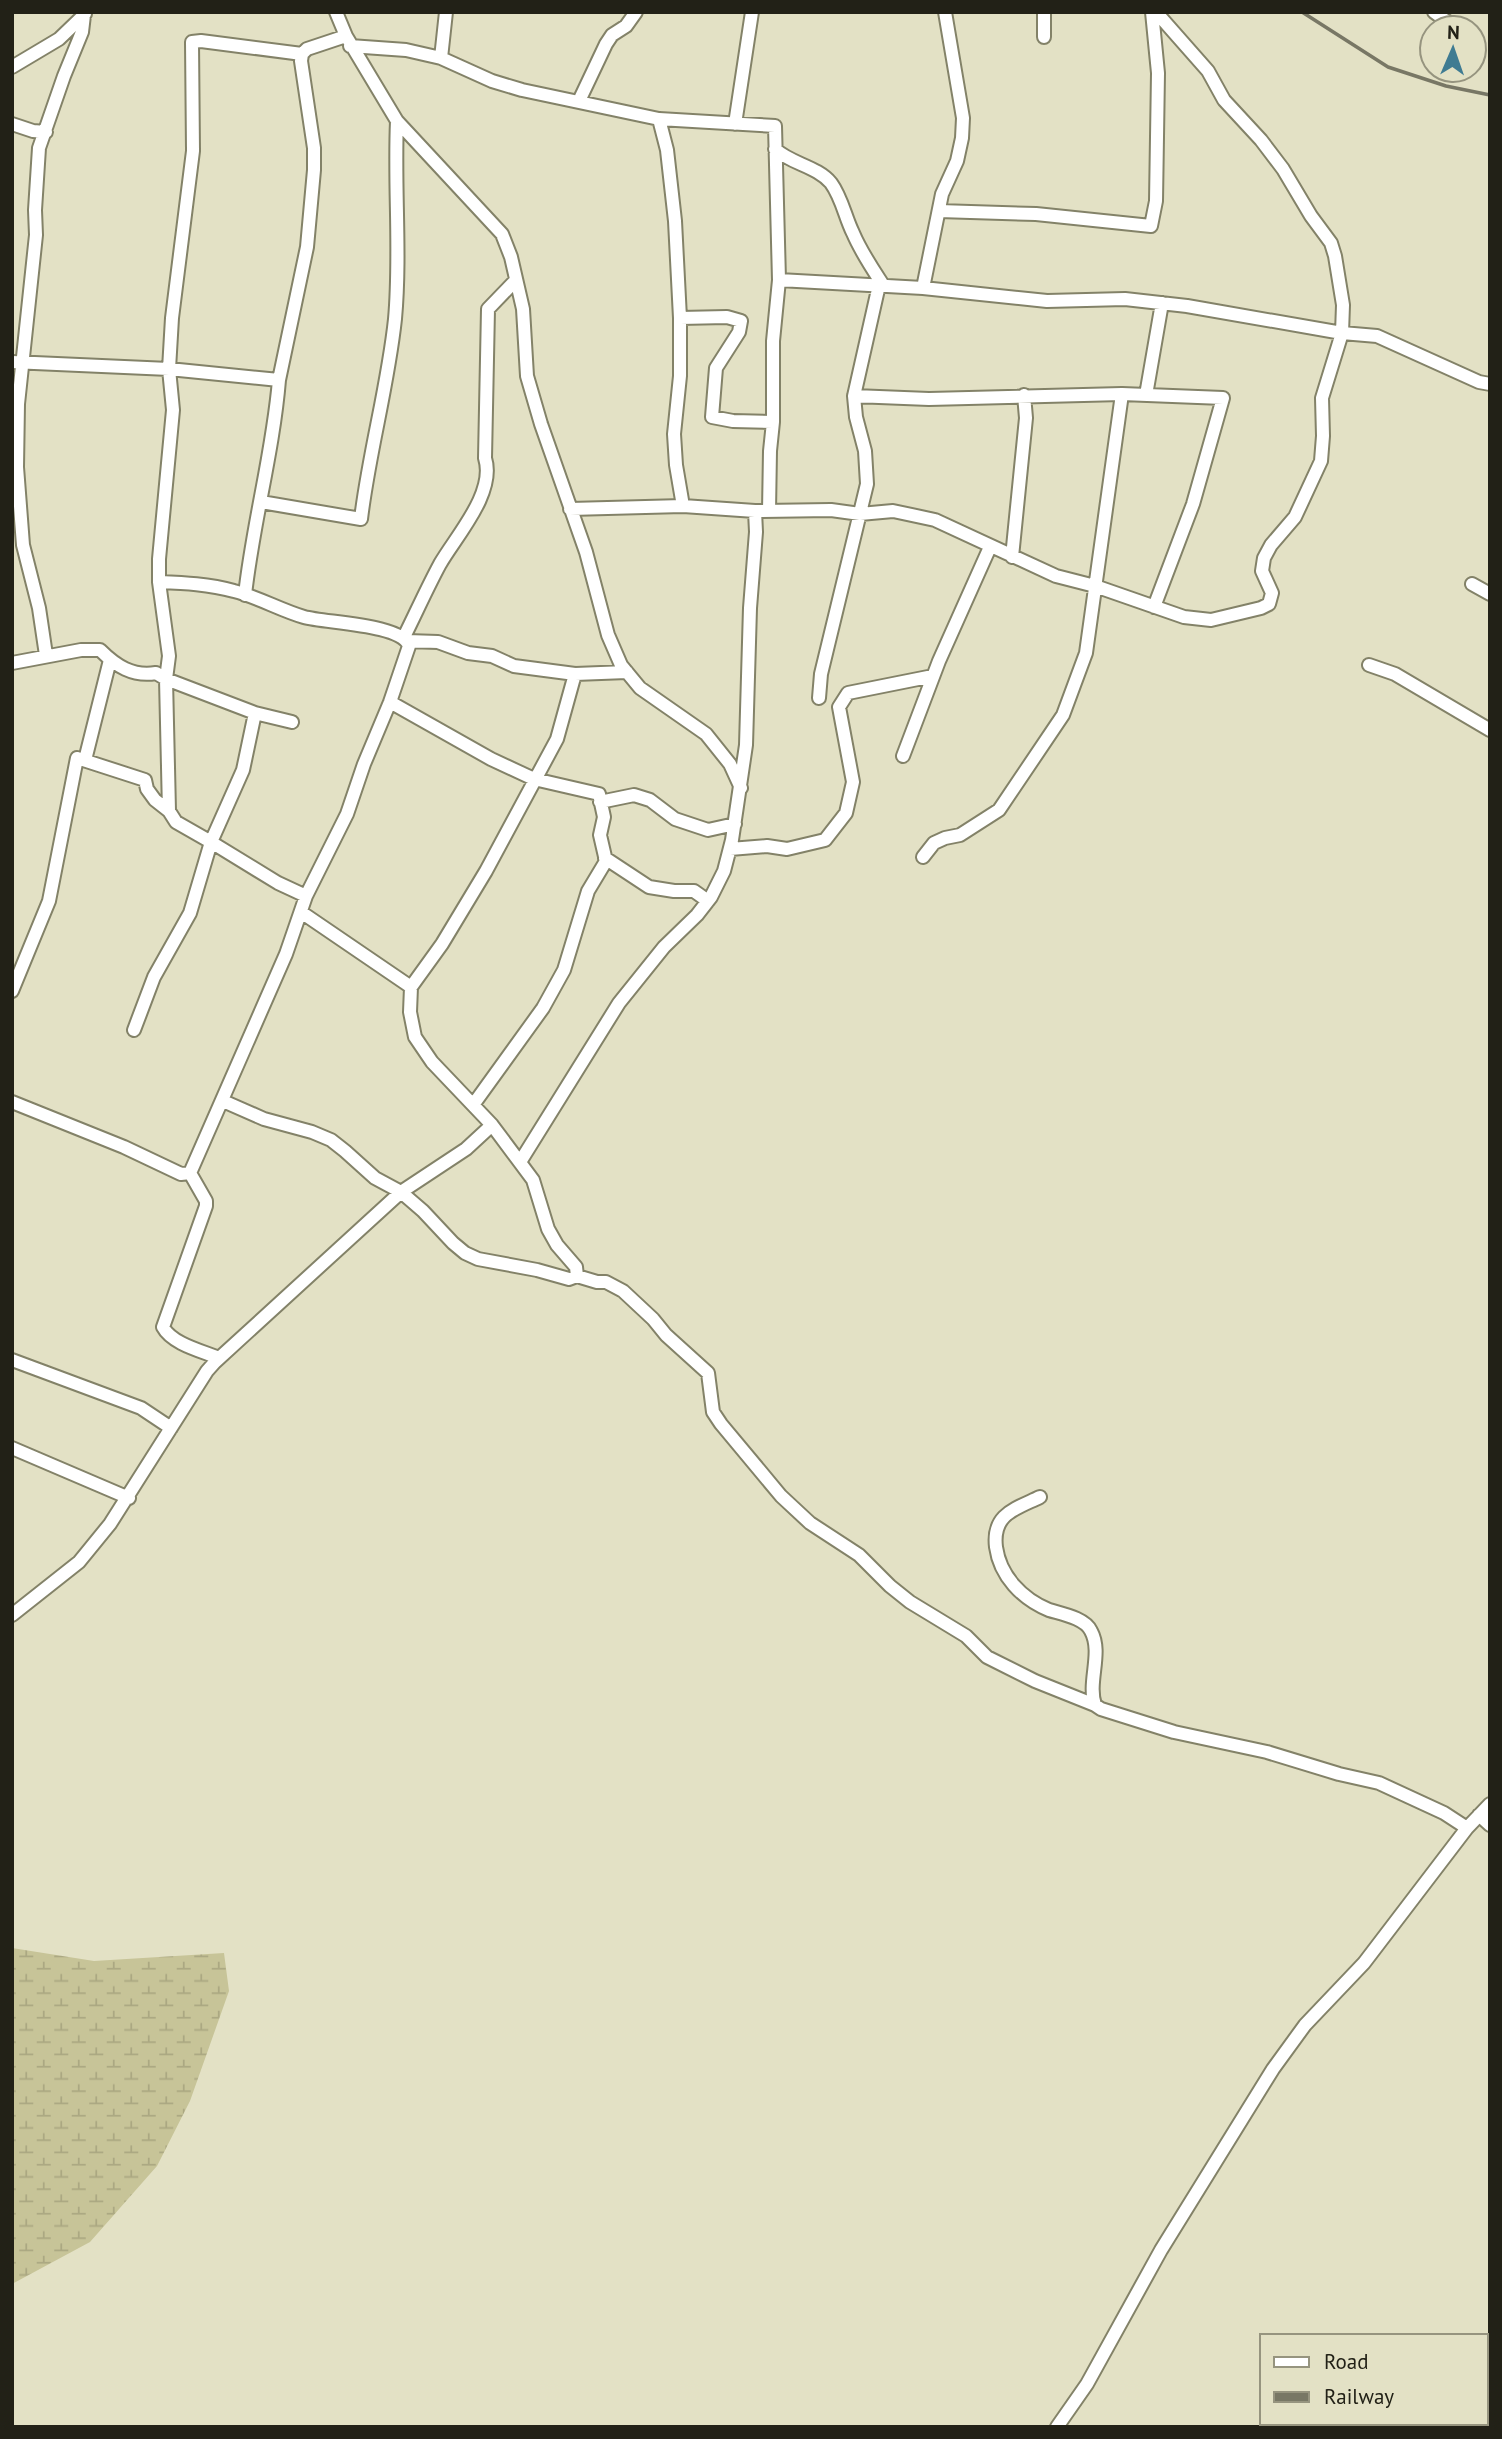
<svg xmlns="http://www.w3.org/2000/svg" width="1502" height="2439" viewBox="0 0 1502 2439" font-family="'PT Sans',sans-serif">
  <defs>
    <pattern id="wetland-marsh" width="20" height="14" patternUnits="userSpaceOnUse" patternTransform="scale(1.75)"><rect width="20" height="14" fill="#c7c498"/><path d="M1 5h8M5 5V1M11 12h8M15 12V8" fill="none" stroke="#aba882"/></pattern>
  </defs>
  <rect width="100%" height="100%" fill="#e3e1c5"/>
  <path fill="url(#wetland-marsh)" d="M12,1948L94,1961L224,1953L229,1991L190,2101L157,2166L90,2242L12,2284Z"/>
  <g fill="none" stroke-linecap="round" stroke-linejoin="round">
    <defs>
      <path id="street" d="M1434,12L1456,28
        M346,36L397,121L502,234L511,257L523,309L527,376L541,424L586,552L608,635L621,665L640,688L706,734L730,764L741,788
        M1044,37V12
        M350,46L406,50L441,58L492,81L522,90L659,119L775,126L779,280L773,341V422L770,451L769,511
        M441,58L446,12
        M12,67L59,39L85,14
        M579,101L606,44L612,35L626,26L636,12
        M659,119L667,150L675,221L680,318V376L674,434L676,465L683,506
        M12,124L33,131L46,132
        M735,124L752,12
        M775,149C791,164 817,166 831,183C842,198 845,217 853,233C861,252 872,268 883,285
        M939,211L1036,214L1151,226L1156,201L1158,73L1152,12
        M779,280L923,288L1047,301L1125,299L1187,306L1342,333L1377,336L1479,382L1490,384
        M923,288L942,194L957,161L962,138L963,118L945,12
        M680,318L727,317L741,321L739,332L716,368L712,417L733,421L773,422
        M12,362L169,369L279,380L307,247L314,170V148L301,61L302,54L307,49L346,36L336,12
        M1146,395L1162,303
        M854,396L929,399L1122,394
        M261,502L361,519C369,452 388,386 395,319C401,253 394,187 397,121
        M570,509L683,506L755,511L831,510L860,514L893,511L935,520L1056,576L1095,586L1184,617L1211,620L1261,608L1269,604L1272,593L1262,571L1264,558L1271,545L1295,517L1321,461L1323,436L1322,398L1342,333L1343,305L1335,256L1331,243L1311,216L1283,169L1261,140L1224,100L1208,71L1156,12
        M1012,557L1026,418L1024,395
        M1472,584L1490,594
        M245,595C253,522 273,453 279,380
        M404,637C416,613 427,588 440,564C456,536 496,493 485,458L488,309L516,280
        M407,641L438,642L468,653L492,656L514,666L575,674
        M46,655L39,608L23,545L17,467L18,404L36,235L35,210L39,148L64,76L82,32L84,15
        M12,663L81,650H100C116,666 133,677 156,673L166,679L255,713L292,722
        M1369,665L1395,674L1490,730
        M819,698L821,674L867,484L865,451L856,417L854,396L879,285
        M390,702L491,759L534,779L599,794L604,817L600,835L606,861L588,891L564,970L543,1008L473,1105
        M255,713L243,770L211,842L278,883L306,896
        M903,756L939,661L990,547
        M85,760L110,660
        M600,802L634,795L650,800L675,819L708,830L735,824
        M169,811L166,679L169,656L159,582V559L173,410L169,369L172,318L193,151L192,42L201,41L302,54
        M730,849L767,846L787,849L825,840L846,813L853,782L839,707L848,693L933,676
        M923,857L934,843L945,838L960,835L999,810L1063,715L1086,653L1122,394L1223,398L1193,504L1154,607
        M606,861L605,858L649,887L674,891H694L708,901
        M301,912L411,987L410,1012L415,1037L432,1062L492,1125L533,1180L548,1229L557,1245L576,1267L577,1276
        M411,987L442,944L486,871L557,739L575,674L627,672
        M12,991L49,901L77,758L145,780L147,789L155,800L169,811L176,822L211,842L190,913L154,977L134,1030
        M223,1101L264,1119L312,1132L331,1140L345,1151L375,1178L401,1192L423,1211L453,1243L465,1253L478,1259L537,1270L569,1279L577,1276L597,1282H606L623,1291L653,1319L666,1335L708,1373L713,1412L721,1424L781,1496L810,1523L859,1555L890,1586L910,1602L966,1636L987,1657L1035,1681L1095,1705
        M12,1102L124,1147L181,1174L190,1173L286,954L306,896L347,814L364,764L390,702L409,646C402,624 325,623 304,617C280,610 258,597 234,591C209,584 184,583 159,582
        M520,1162L619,1003L664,947L697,915L711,897L724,871L732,840L746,745L750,608L756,532L755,511
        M190,1173L206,1201V1206L163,1327C172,1344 202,1351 219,1358
        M12,1360L141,1408L171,1428
        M12,1448L129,1498
        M1040,1497C1015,1509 992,1514 996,1547C1000,1576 1022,1599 1049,1610C1062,1614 1085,1618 1091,1631C1103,1653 1087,1682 1095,1705L1101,1709L1174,1732L1267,1752L1339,1774L1379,1783L1444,1813L1467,1828
        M12,1615L79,1562L110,1524L207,1371L215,1362L401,1192L466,1149L492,1125
        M1479,1815L1490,1825
        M1057,2427L1087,2384L1161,2250L1273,2069L1305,2025L1364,1963L1467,1828L1490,1804"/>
    </defs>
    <use href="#street" stroke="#838268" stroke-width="16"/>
    <use href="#street" stroke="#fff" stroke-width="12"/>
    <path stroke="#787765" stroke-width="3.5" d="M1302,12L1388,67L1446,86L1490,95"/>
  </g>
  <rect width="1502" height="2439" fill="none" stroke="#222117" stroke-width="28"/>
  <rect x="1260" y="2334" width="228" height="91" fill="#e3e1c5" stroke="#96947f" stroke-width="2"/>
  <rect x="1274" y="2357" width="35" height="10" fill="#ffffff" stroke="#96947f" stroke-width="2"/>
  <text x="1324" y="2369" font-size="21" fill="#222117">Road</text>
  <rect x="1274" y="2392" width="35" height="10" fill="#787765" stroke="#96947f" stroke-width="2"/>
  <text x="1324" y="2404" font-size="21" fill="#222117">Railway</text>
  <g transform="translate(1453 49) rotate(2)"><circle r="33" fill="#e3e1c5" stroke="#96947f" stroke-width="2"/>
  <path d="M0-5L12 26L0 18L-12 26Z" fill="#3f7b92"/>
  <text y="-10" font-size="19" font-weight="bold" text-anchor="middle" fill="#222117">N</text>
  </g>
</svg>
